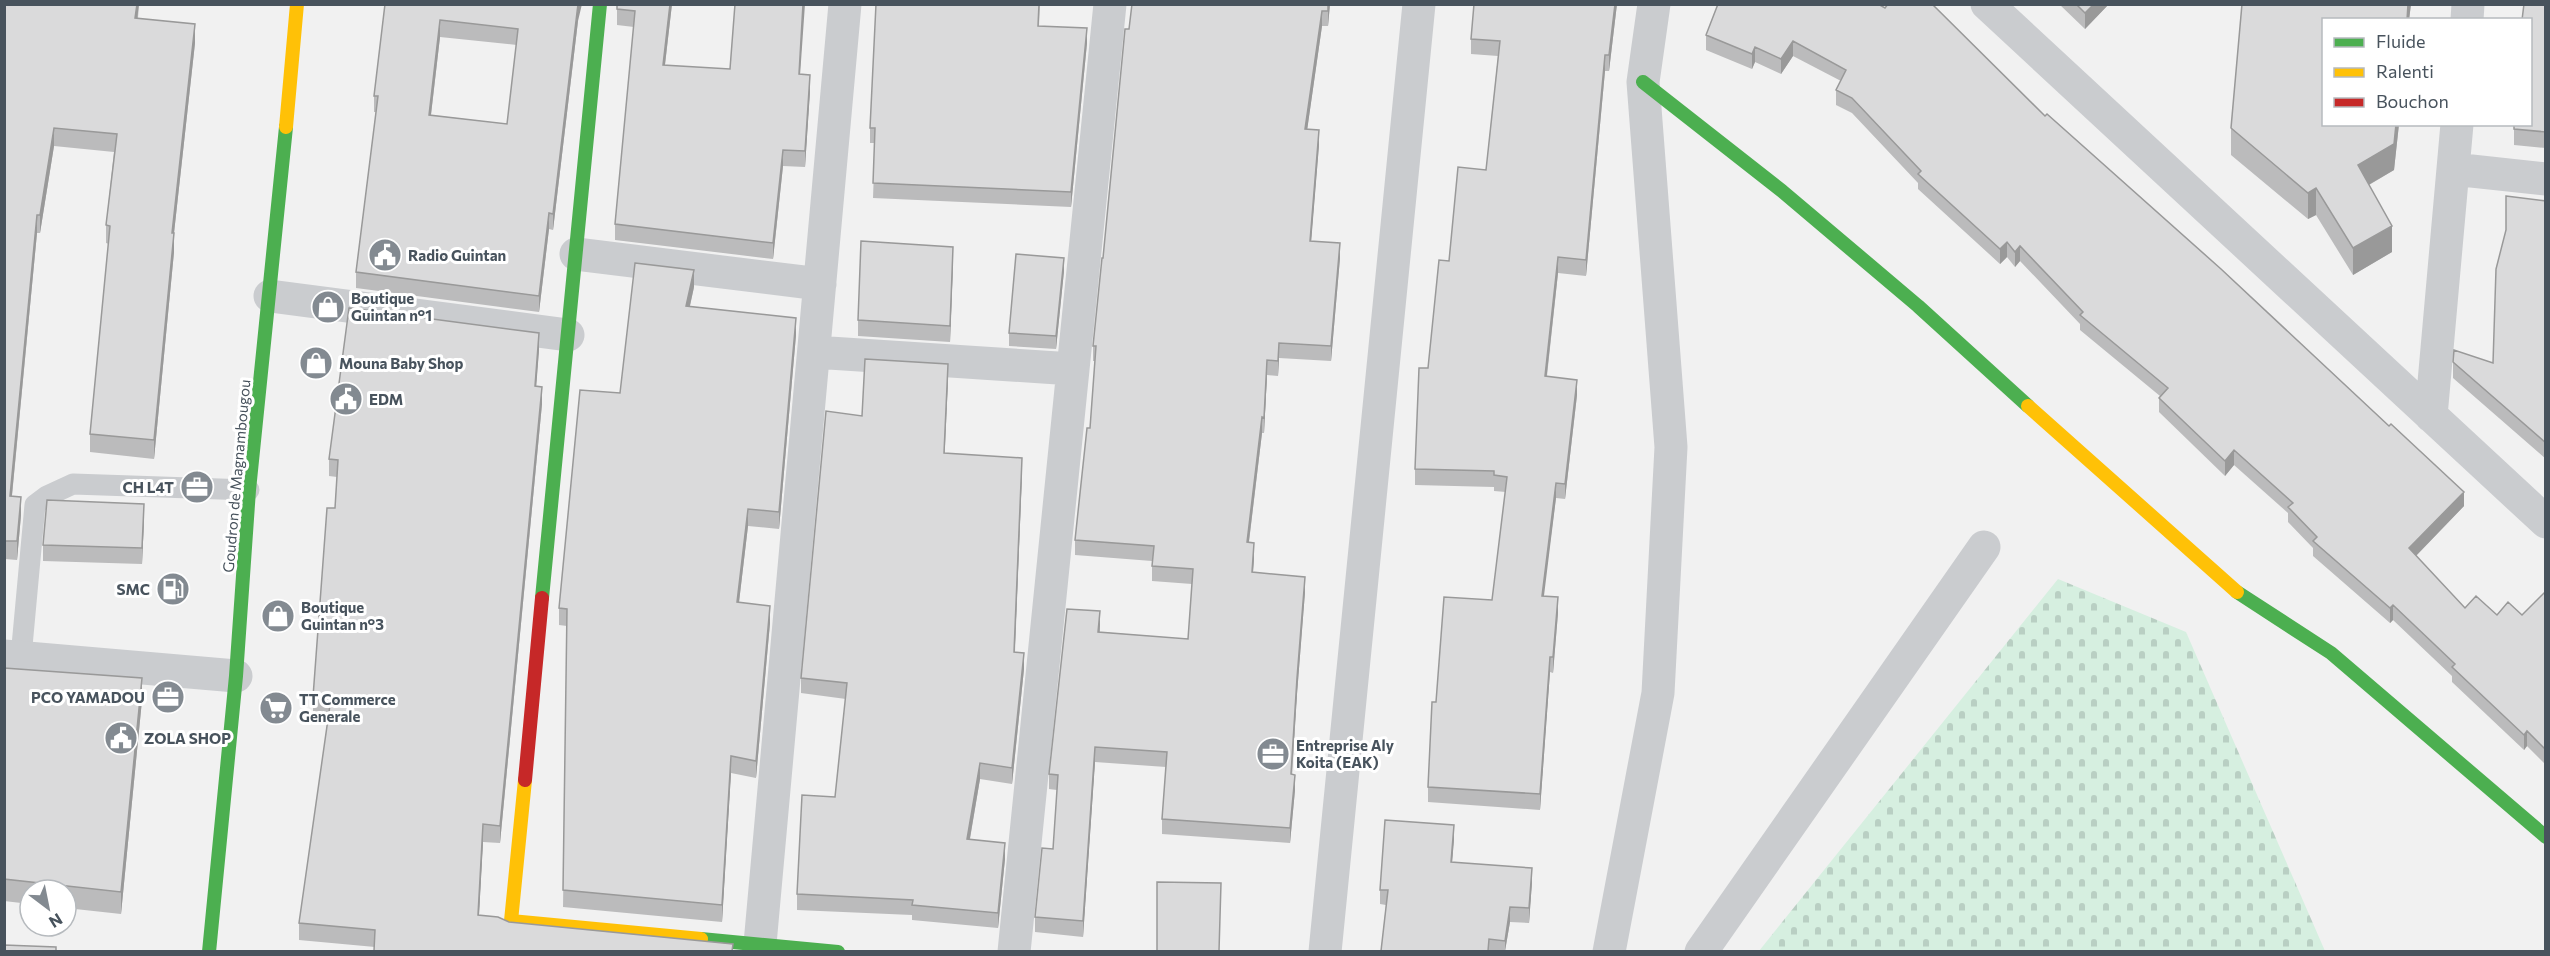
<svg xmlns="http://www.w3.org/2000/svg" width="2550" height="956" viewBox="0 0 2550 956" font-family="Commissioner,sans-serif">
  <defs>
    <pattern id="cemetery-stones" width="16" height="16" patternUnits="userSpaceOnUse" patternTransform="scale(1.5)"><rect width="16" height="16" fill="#d6efe0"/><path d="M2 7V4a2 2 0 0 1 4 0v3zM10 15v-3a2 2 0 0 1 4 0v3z" fill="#b9cfc3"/></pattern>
  </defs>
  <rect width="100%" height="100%" fill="#f1f1f1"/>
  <path fill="url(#cemetery-stones)" d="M2058,579L2186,632L2325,951H1759Z"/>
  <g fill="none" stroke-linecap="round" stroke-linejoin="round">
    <path stroke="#cacccf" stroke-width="21" d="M21,657L35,505L47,496L73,484L249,490"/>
    <path stroke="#cacccf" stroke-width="33" d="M1987,4L2546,522
      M2467,20L2468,4
      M2453,169L2546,179
      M576,254L820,284
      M270,296L568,335
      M814,352L1073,369
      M2431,416L2457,124
      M4,656L236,676
      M760,944L845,4
      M1014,952L1110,4
      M1325,952L1419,4
      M1609,952L1658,693L1671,447L1643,82L1654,4
      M1701,952L1984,547"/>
    <path stroke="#4caf50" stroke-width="14" d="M1643,82L1782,191L1918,306L2028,406
      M2237,592L2331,653L2546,837
      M542,598L600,4
      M701,939L838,952
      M209,952L236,676L249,490L286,127"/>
    <path stroke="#ffc107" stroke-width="14" d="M286,127L297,4
      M2028,406L2237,592
      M525,780L511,921L701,939"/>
    <path stroke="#c62828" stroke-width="14" d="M525,780L542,598"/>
  </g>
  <path fill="#bbbbbc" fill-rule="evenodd" d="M4,4H139L138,18L195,43L174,233V252L154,459L90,452V434L109,244L106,243V225L114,152L54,146L40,233H37L12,496L21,515L17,560L5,559Z
    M385,4L578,21L553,230L549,229L539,312L356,288V272L376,112H374V96ZM440,37L517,45L507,124L431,115Z
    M617,4H672L665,65L800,74L810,91L805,167L783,166L773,259L615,240V224L634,27L617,25Z
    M876,4H1040L1039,26L1087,43L1071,207L873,198L875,143H870V128Z
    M1132,4H1330L1328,26H1322L1307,130L1319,145L1311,241L1340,258L1331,361L1279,358L1278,376L1267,375L1264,433H1262L1249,542L1254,558L1253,572L1305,592L1297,694L1292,775L1295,790L1290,843L1162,834V819L1166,767L1095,762L1083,937L1035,932V917L1053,849L1057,790L1049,789V774L1100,626V632L1188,639L1192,584L1152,581V561L1075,555V540L1090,428L1095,361H1093V346Z
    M1617,4L1609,71H1605L1586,276L1558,273L1547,376L1577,395L1565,499L1556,498L1543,596L1558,613L1553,673L1550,672L1540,810L1428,802V787L1436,702L1492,600L1506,492L1494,491V487L1415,485V469L1428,368L1449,261L1486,170L1498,56L1471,54V39Z
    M1718,4L2045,116L2464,506L2416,556L2465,608L2497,615H2522L2546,591V765L2527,746L2524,750L2452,682V676L2393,620L2390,623L2313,556V548L2288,522V513L2234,465L2225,476L2159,412V398L2160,396L2080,330V324L2020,261L2015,267L2007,257L2000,264L1918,189V183L1852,113L1836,105V90L1841,81L1793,56L1781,74L1755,62L1752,69L1706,50V35Z
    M2059,4H2109L2085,29Z
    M2242,4H2411L2409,20L2324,124H2399L2394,170L2369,185L2392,252L2353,275L2316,215L2308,219L2231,155V128Z
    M2546,4V148L2514,145V124Z
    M2546,201V459L2453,378V362L2493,363Z
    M953,263L950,342L858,336V320Z
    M1064,271L1056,349L1009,346V333Z
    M694,287L690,306L796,335L779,529L748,526L739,602L770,623L756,778L731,773L722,922L563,907L567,626L559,625V608L620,393Z
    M539,350L536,386L542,404L500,843L483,842L479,915L509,922L733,951L375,947L299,940V923L329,715L313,714V697L335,508L337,477L329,476V459Z
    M948,380L944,453L1022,473L1015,652L1024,669L1012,784L980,779L970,839L1005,859L998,928L912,920V915L797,910V894L835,797L846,699L801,693V678L862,416Z
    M144,519L142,564L43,561V545Z
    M4,668L142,700L121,914L66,908V890H30V904L4,901Z
    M1454,839L1452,862L1532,882L1529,923L1510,922L1505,951H1381L1386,905L1380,904V890Z"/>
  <path fill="#999" d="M137,4H139L135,36V18Z
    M582,4L578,21L553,230V214L578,5Z
    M670,4H672L663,81V65Z
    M803,4H805L799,90V74Z
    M1328,4H1330L1328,26Z
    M1615,4H1617L1609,71V55Z
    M2094,4H2109L2085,29V13Z
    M2408,4H2411L2409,20H2407Z
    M1322,11V26L1305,145V129Z
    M440,20V37L429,131V115Z
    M195,24V43L172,251V233Z
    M1087,28V43L1071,207V192Z
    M1793,41V56L1781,74V59Z
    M1755,47V62L1752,69V54Z
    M1605,55V71L1586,276V260Z
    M810,75V91L805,167V151Z
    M2396,124H2399L2394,170L2358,191V165Z
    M54,128V146L40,233V215Z
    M1319,130V145L1310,256V241Z
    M783,150V166L773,259V243Z
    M2316,188V215L2308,219V193Z
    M549,213V229L539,312V296Z
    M37,215V233L10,515V496Z
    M2392,226V252L2353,275V248Z
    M174,233V252L154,459V440Z
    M2007,242V257L2000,264V249Z
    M1340,243V258L1331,361V346Z
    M2020,246V261L2015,267V252Z
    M953,247V263L950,342V326Z
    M1558,257V273L1545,391V376Z
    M1064,258V271L1056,349V336Z
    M694,270V287L686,323V306Z
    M796,318V335L779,529V512Z
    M539,333V350L535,403V386Z
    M1279,343V358L1278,376V361Z
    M1267,360V375L1264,433V418Z
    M948,364V380L944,468V453Z
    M1577,380V395L1565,499V484Z
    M542,387V404L500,843V826Z
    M1262,417V433L1247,557V542Z
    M2234,450V465L2225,476V461Z
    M1022,458V473L1014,668V652Z
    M1556,483V498L1542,612V596Z
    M2464,492V506L2409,563V548Z
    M21,497V515L17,560V541Z
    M144,504V519L142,564V548Z
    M748,509V526L737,619V602Z
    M5,541V559L4,567V549Z
    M1254,543V558L1252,587V572Z
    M1305,577V592L1297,694L1291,790L1297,678Z
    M1558,597V613L1553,673V657Z
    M2393,605V620L2390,623V608Z
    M770,606V623L756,778V761Z
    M1100,611V626L1098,647V632Z
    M1024,653V669L1012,784V768Z
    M1550,657V672L1540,810V794Z
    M142,678V700L121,914V892Z
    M2527,731V746L2524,750V735Z
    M1095,747V762L1083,937V921Z
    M731,756V773L722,922V905Z
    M980,763V779L967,855V839Z
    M1295,775V790L1290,843V828Z
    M483,824V842L478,933V915Z
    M1454,825V839L1451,876V862Z
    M1005,843V859L998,928V913Z
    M1532,868V882L1529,923V908Z
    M1510,907V922L1505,951V941Z"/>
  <path fill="#dadadb" stroke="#999" stroke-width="1.5" fill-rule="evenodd" d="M4,4H137L135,18L195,24L172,233H174L154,440L90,434L110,226L106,225L117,134L54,128L40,215H37L10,496L21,497L17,541H5L4,549Z
    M385,4H578L553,214L549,213L539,296L356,272L378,96H374ZM440,20L518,29L507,124L429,115Z
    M617,4H670L663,65L730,69L735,4H803L799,74L810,75L805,151L783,150L773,243L615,224L635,11L617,9Z
    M876,4H1039L1038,26L1087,28L1071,192L873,183L875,128H870Z
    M1132,4H1328V11H1322L1305,129L1319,130L1310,241L1340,243L1331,346L1279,343L1278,361L1267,360L1264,418L1262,417L1247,542L1254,543L1252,572L1305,577L1297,678L1291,774L1295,775L1290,828L1162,819L1167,752L1095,747L1083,921L1035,917L1042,848L1053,849L1058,775L1049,774L1067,609L1100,611L1098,632L1188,639L1193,569L1152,566L1154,546L1075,540L1087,428H1090L1096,346H1093L1102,258H1103L1125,29H1129Z
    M1474,4H1615L1609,55H1605L1586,260L1558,257L1545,376L1577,380L1565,484L1556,483L1542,596L1558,597L1553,657H1550L1540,794L1428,787L1432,702H1436L1444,597L1492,600L1507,477L1494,475V471L1415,469L1419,368H1428L1439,260L1449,261L1458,167L1486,170L1500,41L1471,39Z
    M1718,4H1878L1885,8L1888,4H1932L2045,116L2047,114L2221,269L2389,426L2391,424L2464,492L2409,548L2465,608L2476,596L2497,615L2508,602L2522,615L2546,591V750L2527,731L2524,735L2452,667L2455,664L2393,605L2390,608L2313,541L2317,537L2288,507L2293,503L2234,450L2225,461L2159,398L2168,388L2080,315L2083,312L2020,246L2015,252L2007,242L2000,249L1918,174L1921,171L1852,98L1836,90L1846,70L1793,41L1781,59L1755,47L1752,54L1706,35Z
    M2076,4H2094L2085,13Z
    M2242,4H2408L2407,20H2324V124H2396L2394,144L2358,165L2392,226L2353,248L2316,188L2308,193L2231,128Z
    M2524,4H2546V132L2514,129V124H2530V20H2522Z
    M2506,196L2546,201V443L2453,362L2454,350L2493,363L2496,269L2506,230Z
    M861,241L953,247L950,326L858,320Z
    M1016,254L1064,258L1056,336L1009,333Z
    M635,263L694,270L686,306L796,318L779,512L748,509L737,602L770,606L756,761L731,756L722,905L563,890L567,609L559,608L580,390L620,393Z
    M349,308L539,333L535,386L542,387L500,826L483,824L478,915L498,917L509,922L733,944L732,951H374L375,930L299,923L331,698L313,697L327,508H335L338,460L329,459Z
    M865,359L948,364L944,453L1022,458L1014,652L1024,653L1012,768L980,763L967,839L1005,843L998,913L912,905L913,900L797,894L802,795L835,797L847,683L801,678L826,411L862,416Z
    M47,500L144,504L142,548L43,545Z
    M4,668L142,678L121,892L4,879Z
    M1385,820L1454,825L1451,862L1532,868L1529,908L1510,907L1505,941L1489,939L1488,951H1381L1388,890H1380Z
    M1157,882L1221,883L1219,951H1157Z
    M4,945L56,947V951H4Z"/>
  <defs>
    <symbol id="civic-disc" viewBox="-11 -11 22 22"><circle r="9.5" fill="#838a91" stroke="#fff"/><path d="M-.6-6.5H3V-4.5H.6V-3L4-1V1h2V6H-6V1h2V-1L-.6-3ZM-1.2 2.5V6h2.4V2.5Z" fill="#fff"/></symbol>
    <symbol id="shop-disc" viewBox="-11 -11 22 22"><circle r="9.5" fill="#838a91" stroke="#fff"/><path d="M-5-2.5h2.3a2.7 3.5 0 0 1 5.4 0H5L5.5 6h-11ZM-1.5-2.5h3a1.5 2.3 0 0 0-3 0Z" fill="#fff"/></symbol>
    <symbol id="office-disc" viewBox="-11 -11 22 22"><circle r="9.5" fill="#838a91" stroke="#fff"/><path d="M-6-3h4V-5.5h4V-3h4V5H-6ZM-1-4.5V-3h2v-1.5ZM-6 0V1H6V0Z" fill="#fff"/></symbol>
    <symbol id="fuel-disc" viewBox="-11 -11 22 22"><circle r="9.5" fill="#838a91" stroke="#fff"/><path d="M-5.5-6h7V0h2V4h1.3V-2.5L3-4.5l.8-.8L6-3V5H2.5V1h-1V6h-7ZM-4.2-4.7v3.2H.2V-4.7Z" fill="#fff"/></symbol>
    <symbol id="supermarket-disc" viewBox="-11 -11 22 22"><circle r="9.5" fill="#838a91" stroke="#fff"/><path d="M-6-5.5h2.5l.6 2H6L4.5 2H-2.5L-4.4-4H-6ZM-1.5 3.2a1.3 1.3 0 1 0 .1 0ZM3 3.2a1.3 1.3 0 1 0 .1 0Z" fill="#fff"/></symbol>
  </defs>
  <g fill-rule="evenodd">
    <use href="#civic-disc" x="366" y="236" width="38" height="38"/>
    <use href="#shop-disc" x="309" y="288" width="38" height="38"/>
    <use href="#shop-disc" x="297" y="344" width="38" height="38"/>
    <use href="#civic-disc" x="327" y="380" width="38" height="38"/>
    <use href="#office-disc" x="178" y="468" width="38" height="38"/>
    <use href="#fuel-disc" x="154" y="570" width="38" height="38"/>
    <use href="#shop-disc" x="259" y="597" width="38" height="38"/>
    <use href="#office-disc" x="149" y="678" width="38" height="38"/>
    <use href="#supermarket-disc" x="257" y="689" width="38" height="38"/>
    <use href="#civic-disc" x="102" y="719" width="38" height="38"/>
    <use href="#office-disc" x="1254" y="735" width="38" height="38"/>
  </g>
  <g text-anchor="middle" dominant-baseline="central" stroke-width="6" stroke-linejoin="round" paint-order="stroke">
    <g font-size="15" font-weight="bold" fill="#48535d" stroke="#fff" text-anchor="start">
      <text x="408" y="255">Radio Guintan</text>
      <text x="351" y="298">Boutique<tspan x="351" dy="17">Guintan n°1</tspan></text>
      <text x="339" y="363">Mouna Baby Shop</text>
      <text x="369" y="399">EDM</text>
      <text x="174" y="487" text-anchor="end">CH L4T</text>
      <text x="150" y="589" text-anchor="end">SMC</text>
      <text x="301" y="607">Boutique<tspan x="301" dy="17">Guintan n°3</tspan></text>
      <text x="145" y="697" text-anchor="end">PCO YAMADOU</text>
      <text x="299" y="699">TT Commerce<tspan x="299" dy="17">Generale</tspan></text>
      <text x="144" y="738">ZOLA SHOP</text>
      <text x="1296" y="745">Entreprise Aly<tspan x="1296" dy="17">Koita (EAK)</tspan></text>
    </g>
    <g font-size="15" fill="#48535d" stroke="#fff">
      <text transform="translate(236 476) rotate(-85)">Goudron de Magnambougou</text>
    </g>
  </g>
  <rect width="2550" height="956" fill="none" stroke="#48535d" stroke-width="12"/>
  <rect x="2322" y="18" width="210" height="108" fill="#ffffff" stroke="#b6babe" stroke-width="1.5"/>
  <rect x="2334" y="38" width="30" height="9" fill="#4caf50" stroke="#b6babe" stroke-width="1.5"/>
  <text x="2376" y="48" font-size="18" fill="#48535d">Fluide</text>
  <rect x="2334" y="68" width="30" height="9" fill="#ffc107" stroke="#b6babe" stroke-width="1.5"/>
  <text x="2376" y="78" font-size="18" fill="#48535d">Ralenti</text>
  <rect x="2334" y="98" width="30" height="9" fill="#c62828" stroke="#b6babe" stroke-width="1.5"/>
  <text x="2376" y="108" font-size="18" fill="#48535d">Bouchon</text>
  <g transform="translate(48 908) rotate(148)"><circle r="28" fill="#ffffff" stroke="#b6babe" stroke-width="1.5"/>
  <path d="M0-4.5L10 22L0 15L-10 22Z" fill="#838a91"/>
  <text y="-9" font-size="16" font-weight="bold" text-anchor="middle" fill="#48535d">N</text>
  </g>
</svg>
